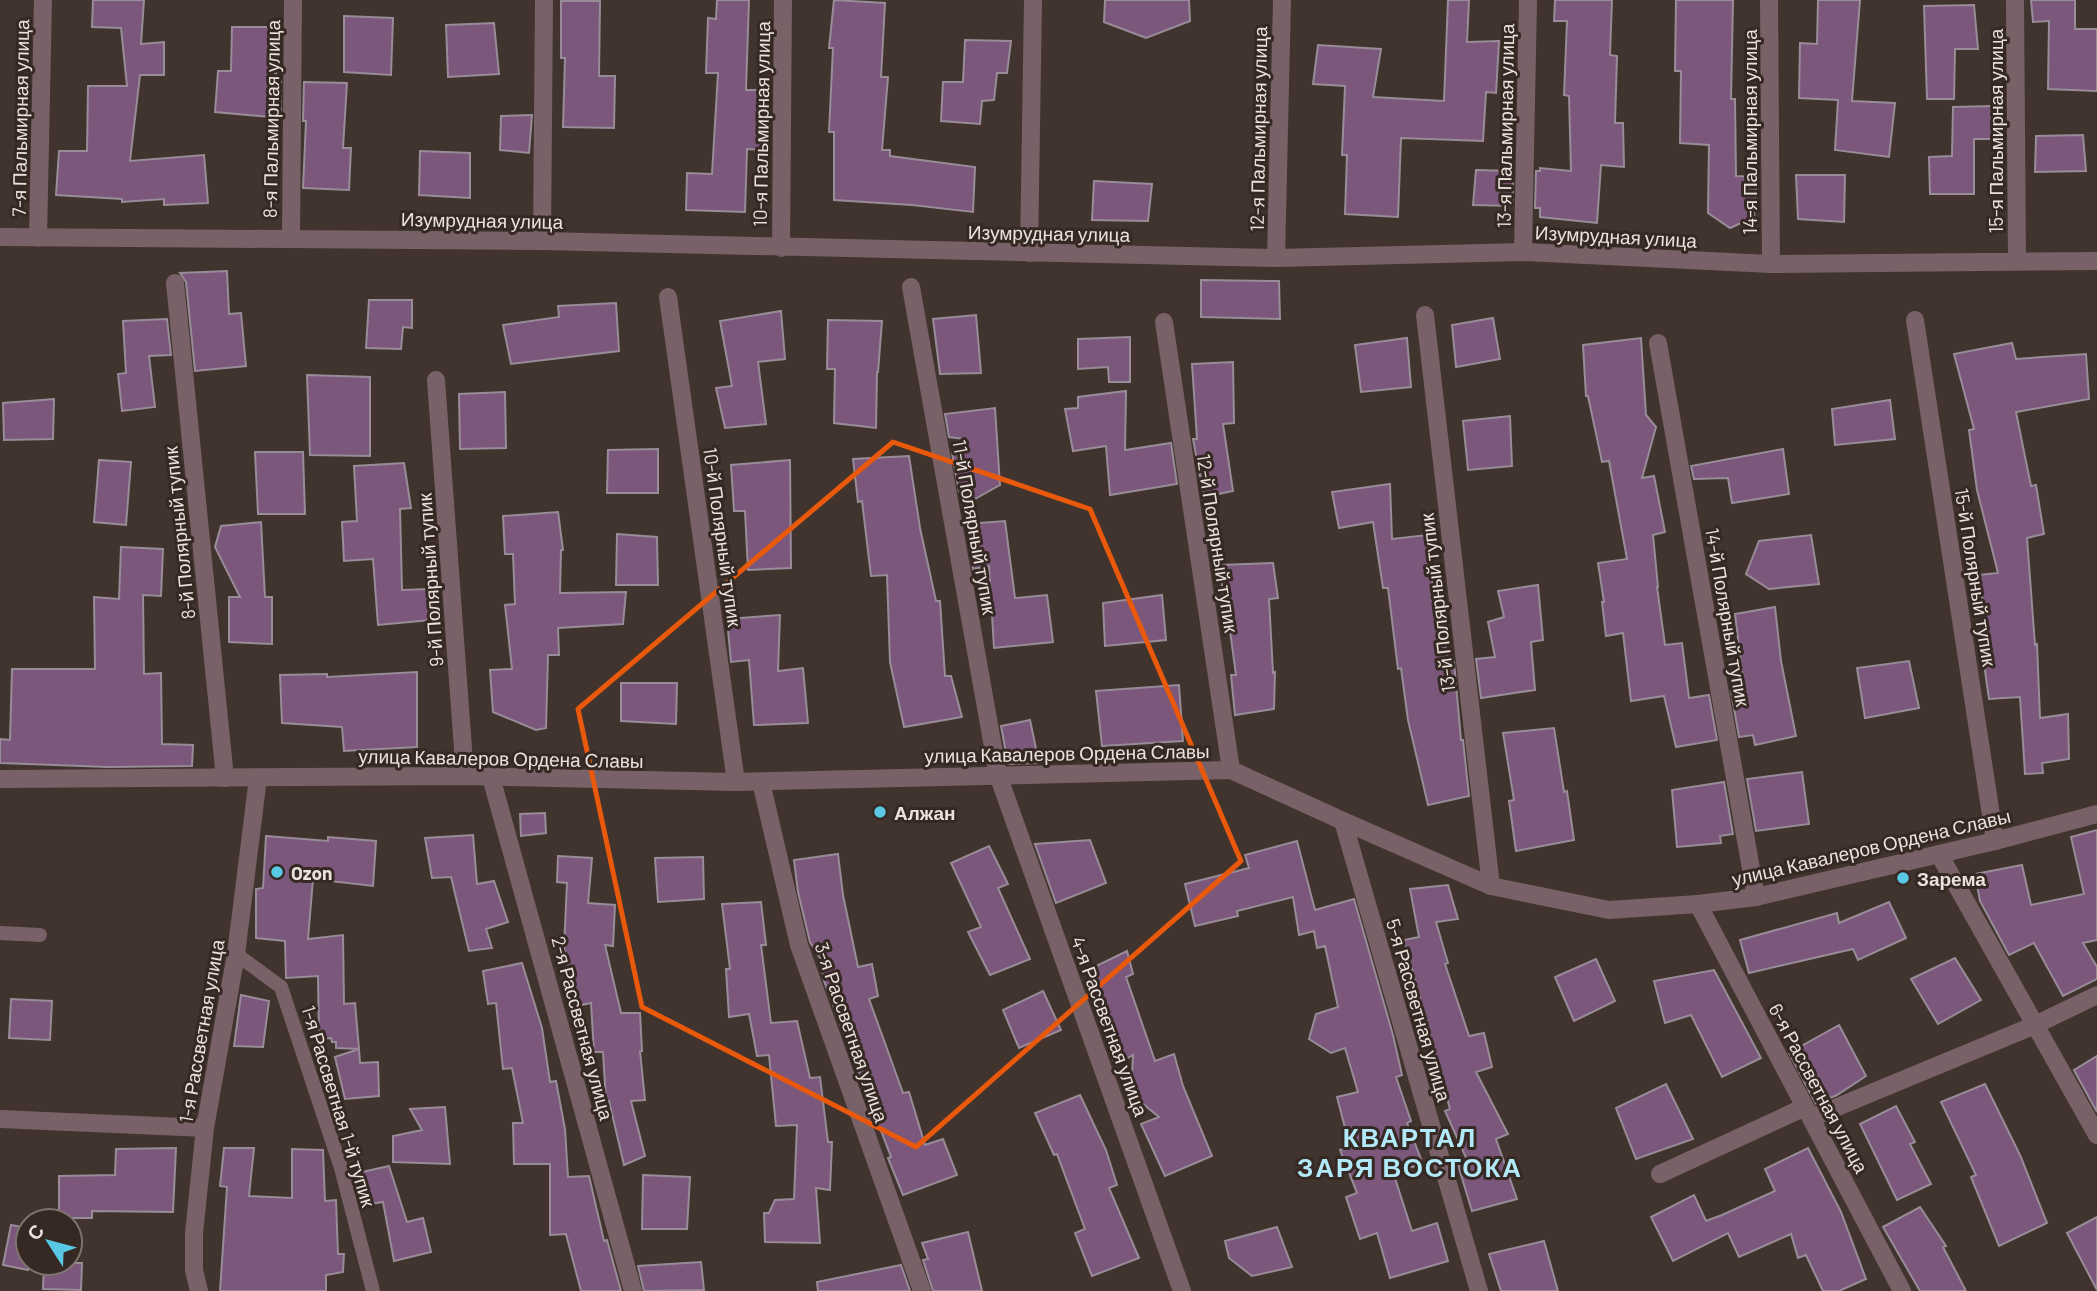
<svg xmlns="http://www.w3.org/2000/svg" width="2097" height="1291" viewBox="0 0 2097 1291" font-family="Barlow,sans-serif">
  <rect width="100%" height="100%" fill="#41332d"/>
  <path fill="#7b577c" stroke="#988c98" stroke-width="2" d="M93,0H144L141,44L164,42V75H140L130,161L204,155L208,203L164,205V199L122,202V199L56,195L59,151H87L88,86H127L121,28L92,27Z
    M717,0H749L746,90H764L762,150L747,149L745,212L686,210L687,173L712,174L718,73H706L708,18L716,19Z
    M834,0L885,3L881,77H888L882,150H890V156L975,167L973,212L912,205L834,200V132H829L833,48H829Z
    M1105,0H1189L1190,21L1146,38L1104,22Z
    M1448,0H1469L1467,42L1499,41L1496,93L1486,92L1483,141L1401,138L1398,217L1345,214L1347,155H1342L1345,86L1313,84L1318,45L1381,49L1373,97L1444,101Z
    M1555,0H1612L1610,55L1617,56L1615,123H1623L1624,167L1601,165L1597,223L1540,217V208H1535L1536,171H1540V168L1571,171L1569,96L1564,95L1567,21H1554Z
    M1676,0H1733L1731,99H1735L1736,176L1757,177L1754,217L1730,228L1708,213L1709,145L1680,143L1681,71H1675Z
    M1818,0H1860L1852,101L1895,103L1889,157L1835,150L1838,100L1799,98L1800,43L1817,44Z
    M2031,0H2075V29H2097V91L2048,89L2049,21L2033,22Z
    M561,1H600L599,76H615L614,128L563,127L565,58H561Z
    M1974,5L1978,49H1955L1954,99H1927L1924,6Z
    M344,16L393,18L391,75L344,72Z
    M494,23L499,74L448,77L446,25Z
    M232,27H275L269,71H276V81H281V118L215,112L218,71H231Z
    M965,40L1011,41L1007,73H997L994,100L982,101L980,124L941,121L943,82H963Z
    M304,82L347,83L343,148H351L349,190L303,188L306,121H303Z
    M1992,106L1991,139H1974V194H1930L1929,157L1952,156L1953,107Z
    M532,115L529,153L500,150L501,116Z
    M2083,135L2086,171L2035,172L2036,136Z
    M420,151L470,153V198L419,195Z
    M1476,170L1513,171V206L1473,205Z
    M1796,175H1845L1844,222L1798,219Z
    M1094,181L1152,184L1148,221L1092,220Z
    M227,271L229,314L241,313L246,366L195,371L186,282L180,273Z
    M1201,280L1279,281L1280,319L1201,317Z
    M369,300H412V328L403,327L401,349L366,348Z
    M616,303L619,351L511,364L503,325L559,317L558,306Z
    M781,311L785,359L758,362L766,424L725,428L716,388L732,386L720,321Z
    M976,315L981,373L940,374L933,319Z
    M1493,318L1500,359L1456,367L1452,325Z
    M167,319L171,355L149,356L155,407L122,411L118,374L126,373L123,321Z
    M828,320L882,321L878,372H877L876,428L834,423L835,369H827Z
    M1130,337V382H1109L1108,367L1078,369V339Z
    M1407,338L1411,387L1361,392L1355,345Z
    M1641,338L1646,415L1656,427L1642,478L1654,476L1665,532L1653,535L1658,587H1657L1665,645L1682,643L1689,698L1709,695L1717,740L1676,747L1664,696L1631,701L1623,633L1606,636L1602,602H1604L1598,563L1627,559L1609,461L1602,462L1588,396H1586L1583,345Z
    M2012,343L2016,359L2086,354L2089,399L2016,412L2031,486L2036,485L2044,534L2027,538L2035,645L2037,644L2040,718L2068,714L2069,759L2042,763L2043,773L2025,774L2020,697L1989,699L1982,650L1989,649L1979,575L1998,573L1977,490L1969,430L1974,429L1954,354Z
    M1233,362L1234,423L1223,424L1233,491L1204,497L1193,439H1197L1192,364Z
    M307,375L370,377V456L310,455Z
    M1126,391L1125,450L1171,443L1177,484L1110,495L1106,446L1073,451L1065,409L1078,408V397Z
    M505,392L506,448L460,449L459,394Z
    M54,399L53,439L4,440L3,403Z
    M1890,400L1895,439L1835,445L1832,409Z
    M995,408L1000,485L975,499L959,492L952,453L964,452L965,439L949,437L945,414Z
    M1510,416L1512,466L1468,470L1463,421Z
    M658,449V493H607L608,450Z
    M1783,449L1789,494L1732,503L1728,478L1694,479L1691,466Z
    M255,452H303L305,514H258Z
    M909,456L920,528L936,601H940L945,676H951L962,717L904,727L890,662L887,575L871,576L862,501L858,502L853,459Z
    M99,460L131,462L126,525L94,522Z
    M790,460L791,568L748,570L745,511H734L731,465Z
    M404,463L411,508L400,509L402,590L428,589L430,620L378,625L373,559L344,561L342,522L357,521L354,466Z
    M1390,484L1392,539L1427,535L1435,608H1437L1449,663L1454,662L1461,740H1463L1469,796L1428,805L1408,720L1401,668L1398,669L1388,588H1383L1373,522L1339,528L1332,492Z
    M558,512L563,550H561L560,593L626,592L623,624L558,628L559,655H548L546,728L536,730L493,712L490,670L512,669L505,605L515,604L513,554H505L503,516Z
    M1005,521L1015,598L1047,595L1053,642L994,648L989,566L973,569L967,524Z
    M261,522L265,597H272V644L229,642V597H240L215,547L221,526Z
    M617,534L657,537L658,585H616Z
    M1811,535L1819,584L1769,589L1746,574L1759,541Z
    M121,547L163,549L161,596L143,595L144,674L161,673L162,744L193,745L192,766L108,767L0,763V739L10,740L12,669H95L94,597L119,599Z
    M1273,563L1278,598L1269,599L1273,673L1275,672L1274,709L1235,715L1231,675H1236L1226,601H1223L1221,565Z
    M1538,585L1543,640L1531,642L1535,690L1481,698L1476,659L1495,657L1488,622L1504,617L1498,591Z
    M1162,595L1166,640L1105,646L1103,603Z
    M1775,607L1781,661L1796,736L1755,745L1753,735L1739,737L1731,691L1744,688L1735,614Z
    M780,615L778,671L803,668L808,723L754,725L749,660L731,662L727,619Z
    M1909,661L1919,708L1865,718L1857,668Z
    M417,672V747L344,751L342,727L282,723L280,675L327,674V677Z
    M621,683H677L676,724L621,721Z
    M1179,685L1183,741L1102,746L1096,691Z
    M1030,720L1039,763L1008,764L1001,726Z
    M1554,728L1564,792L1567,791L1574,840L1516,851L1509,801L1514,800L1503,733Z
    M1802,772L1809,824L1756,831L1747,779Z
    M1724,782L1733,834L1720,836L1721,843L1677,847L1672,790Z
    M545,813L546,833L521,836L520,814Z
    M2097,830V940L2083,943L2097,967V979L2063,996L2034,943L2009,955L1980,901L1975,874L2022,865L2031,905L2084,894L2071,837Z
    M473,835L477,884L494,881L508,922L486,929L492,948L469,951L451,877L432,878L425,838Z
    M266,836L328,841V837L376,841L373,886L313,879L308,939L343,935L344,1004L355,1003L359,1049L336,1048V1042H332L331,1038L319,1040L318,976L286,978L285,941L256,938V889L263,888Z
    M1090,840L1106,883L1056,903L1035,844Z
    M1297,841L1315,910L1354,899L1393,1035L1402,1075L1396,1077L1411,1121L1407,1123L1423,1164L1393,1172L1412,1231L1437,1223L1448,1261L1390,1278L1377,1233L1360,1239L1346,1197L1357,1193L1340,1150L1350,1147L1337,1097L1358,1092L1345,1048L1331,1053L1309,1039L1316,1014L1338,1007L1325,946L1317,948L1314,931L1299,935L1293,897L1237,911L1238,916L1195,926L1185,884L1249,868L1245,855Z
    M989,846L1008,884L998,888L1030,959L990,975L968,932L981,927L951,863Z
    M838,854L843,895L858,967L872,964L878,996L869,999L903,1093L909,1092L925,1145L943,1139L957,1175L903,1195L888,1158L891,1157L824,981L820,958L810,942L798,892L794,860Z
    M558,856L592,858L588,903L615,905L613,946L605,945L621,1013H640L642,1051H640L645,1100L631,1101L645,1156L624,1165L609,1101H606L603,1052H594L591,1003L577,1006L564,948L567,883L557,882Z
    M703,857L704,899L658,902L655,858Z
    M1448,885L1458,919L1436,922L1448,963L1445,964L1469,1036L1484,1033L1492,1067L1476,1072L1508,1134L1496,1139L1517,1199L1472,1211L1458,1165L1468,1162L1445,1111L1450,1109L1404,940L1419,937L1410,889Z
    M761,902L766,945H761L771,1023L797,1021L810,1078L820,1077L828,1142H832L830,1190L816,1188L820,1243L765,1242L764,1213H769L775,1200L794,1199L797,1125L776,1126L769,1055L757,1056L749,1014L729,1017L726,969H730L722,904Z
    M1889,902L1906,938L1858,960L1853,949L1749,973L1740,940L1837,913L1839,923Z
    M1127,951L1133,974L1126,977L1155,1061L1174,1054L1183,1086L1212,1156L1165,1176L1141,1124L1159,1117L1131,1094L1133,1055L1115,1065L1100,1022L1104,1020L1088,970Z
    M1955,958L1981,1000L1938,1024L1911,979Z
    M1596,959L1615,1001L1574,1021L1555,977Z
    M522,963L542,1028L550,1082L556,1081L565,1129L568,1177L589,1176L604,1241L607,1240L621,1291H581L566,1234L550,1235V1164H514L513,1123H523L512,1068L503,1069L496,1003L488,1004L483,971Z
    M1714,970L1761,1058L1722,1077L1691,1015L1665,1023L1654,981Z
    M1043,991L1061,1030L1019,1048L1003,1010Z
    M241,995L269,1001L263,1047L234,1046Z
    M11,999L52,1001L50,1040L9,1038Z
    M1839,1025L1866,1076L1837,1095L1816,1104L1789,1053Z
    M359,1049L360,1063L378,1062L379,1096L345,1099L335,1057Z
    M2097,1056V1112L2074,1070Z
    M1666,1084L1693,1139L1636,1159L1616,1108Z
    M1985,1084L2020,1155L2047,1223L1999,1246L1971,1177L1976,1175L1941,1102Z
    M1080,1095L1106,1150L1117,1185L1109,1188L1139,1258L1092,1276L1075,1233L1085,1229L1057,1154L1054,1155L1035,1113Z
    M1896,1106L1915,1142L1910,1144L1931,1184L1897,1200L1860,1124Z
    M445,1107L450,1164L393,1162V1136L422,1130L410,1109Z
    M176,1148L173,1212L92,1211V1218H59V1176L115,1175L116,1149Z
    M224,1148H254L249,1196L292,1198V1149L323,1150L325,1201L336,1200L338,1254H344L343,1272L326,1275V1291H220L227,1187L220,1186Z
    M1808,1148L1841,1212L1866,1279L1839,1291H1823L1806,1255L1798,1258L1791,1234L1739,1257L1728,1233L1673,1261L1651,1217L1694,1195L1706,1221L1722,1215L1775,1191L1765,1169Z
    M389,1166L407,1222L423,1218L431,1252L394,1261L383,1202L370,1204L362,1172Z
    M643,1175L690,1177L687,1229H642Z
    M1920,1207L1946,1246L1943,1247L1966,1291H1920L1883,1227Z
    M2097,1217V1290L2067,1233Z
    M11,1225L28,1228V1270L3,1265Z
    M1277,1227L1292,1267L1252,1276L1229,1258L1225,1241Z
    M968,1232L982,1291H933L923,1260L928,1259L922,1243Z
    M1544,1241L1558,1291H1501L1489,1254Z
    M701,1262L704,1290L644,1291L638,1266Z
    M44,1263H82L81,1290L43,1289Z
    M901,1265L910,1291H818L817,1282Z"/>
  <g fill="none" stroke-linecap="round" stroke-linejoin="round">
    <path stroke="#796168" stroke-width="14" d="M0,933L40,935
      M236,954L281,987L341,1168L373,1291"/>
    <path stroke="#796168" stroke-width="18" d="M1769,0L1771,264
      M2015,0L2017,261
      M0,237L542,241L1276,258L1523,252L1771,264L2097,261
      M38,238L43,0
      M291,239L293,0
      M542,241L544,0
      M781,248L783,0
      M1523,252L1528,0
      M1029,253L1033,0
      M1276,258L1282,0
      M175,283L225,778
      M911,287L998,775L1182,1291
      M668,297L736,782
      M1425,315L1491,886
      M1915,320L1995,841
      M1164,322L1231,770
      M1658,343L1756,897
      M436,380L465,776
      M491,777L633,1291
      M761,782L799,945L922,1291
      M1343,821L1479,1291
      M1939,854L2097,1135
      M1698,904L1902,1291
      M1811,1118L2035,1025L2097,995
      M0,1119L205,1128
      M1660,1174L1805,1107
      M199,1291L194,1270V1233L205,1128L236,954L258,778"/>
    <path stroke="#796168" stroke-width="18" d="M0,779L465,776L736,782L1231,770L1343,821L1491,886L1609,910L1698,904L1756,897L1995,841L2097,814"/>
  </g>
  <path fill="none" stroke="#e8590c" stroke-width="5" stroke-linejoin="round" d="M893,442L1090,509L1241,861L916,1147L642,1007L578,709Z"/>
  <g fill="#59c8e5" stroke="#362923" stroke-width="2.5">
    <circle cx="880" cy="812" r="7"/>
    <circle cx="277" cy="872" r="7"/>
    <circle cx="1903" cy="878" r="7"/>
  </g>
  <g text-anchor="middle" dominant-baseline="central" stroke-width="6" stroke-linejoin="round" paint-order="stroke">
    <g font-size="19" fill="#ebe2de" stroke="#362923">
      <text transform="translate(20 118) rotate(-89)">7-я Пальмирная улица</text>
      <text transform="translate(271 119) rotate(-89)">8-я Пальмирная улица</text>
      <text transform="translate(761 124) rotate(-89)">10-я Пальмирная улица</text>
      <text transform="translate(1505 126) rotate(-89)">13-я Пальмирная улица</text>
      <text transform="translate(1258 129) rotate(-89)">12-я Пальмирная улица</text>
      <text transform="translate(1995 131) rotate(-90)">15-я Пальмирная улица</text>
      <text transform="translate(1749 132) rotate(-90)">14-я Пальмирная улица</text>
      <text transform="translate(482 220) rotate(1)">Изумрудная улица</text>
      <text transform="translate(1049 233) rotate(1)">Изумрудная улица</text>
      <text transform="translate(1616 236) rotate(3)">Изумрудная улица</text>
      <text transform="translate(975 527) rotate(80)">11-й Полярный тупик</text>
      <text transform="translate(179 533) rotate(-96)">8-й Полярный тупик</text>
      <text transform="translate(723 537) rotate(82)">10-й Полярный тупик</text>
      <text transform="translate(1218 543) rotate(81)">12-й Полярный тупик</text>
      <text transform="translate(1976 577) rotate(81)">15-й Полярный тупик</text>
      <text transform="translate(430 580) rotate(-94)">9-й Полярный тупик</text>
      <text transform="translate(1437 603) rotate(-97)">13-й Полярный тупик</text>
      <text transform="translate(1728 617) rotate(80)">14-й Полярный тупик</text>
      <text transform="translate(1067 753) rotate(-1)">улица Кавалеров Ордена Славы</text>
      <text transform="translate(501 758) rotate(1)">улица Кавалеров Ордена Славы</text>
      <text transform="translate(1871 847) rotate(-13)">улица Кавалеров Ордена Славы</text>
      <text transform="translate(1419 1010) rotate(74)">5-я Рассветная улица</text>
      <text transform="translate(1110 1026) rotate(70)">4-я Рассветная улица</text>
      <text transform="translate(583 1028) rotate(75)">2-я Рассветная улица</text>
      <text transform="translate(201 1031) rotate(-80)">1-я Рассветная улица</text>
      <text transform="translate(852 1032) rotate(71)">3-я Рассветная улица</text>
      <text transform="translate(1819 1088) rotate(62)">6-я Рассветная улица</text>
      <text transform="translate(339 1106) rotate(73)">1-я Рассветная 1-й тупик</text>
    </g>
    <g font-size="19" font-weight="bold" fill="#ebe2de" stroke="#362923" text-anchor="start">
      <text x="894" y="812">Алжан</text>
      <text x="291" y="872">Ozon</text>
      <text x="1917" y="878">Зарема</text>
    </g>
    <g font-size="26" font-weight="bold" letter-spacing="2" fill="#b2e9f9" stroke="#362923">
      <text x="1410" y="1136">КВАРТАЛ<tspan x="1410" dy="30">ЗАРЯ ВОСТОКА</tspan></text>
    </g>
  </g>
  <g transform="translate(49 1242) rotate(306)"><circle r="33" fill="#362923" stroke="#7e736e" stroke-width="2"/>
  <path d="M0-5L12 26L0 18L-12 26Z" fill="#59c8e5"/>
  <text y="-10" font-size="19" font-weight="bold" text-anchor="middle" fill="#ebe2de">С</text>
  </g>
</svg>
